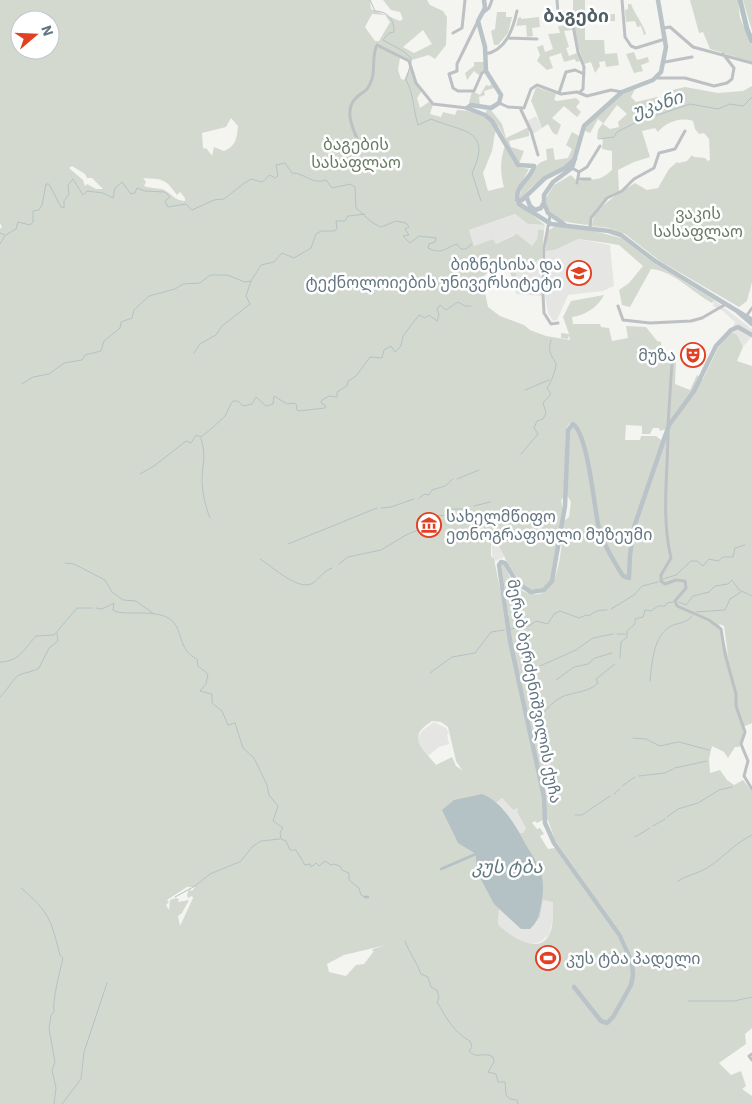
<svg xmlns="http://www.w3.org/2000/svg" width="752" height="1104" viewBox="0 0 752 1104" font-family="'IBM Plex Sans','Noto Sans Georgian',sans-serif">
  <rect width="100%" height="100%" fill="#f4f4f0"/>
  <path fill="#e5e6e4" d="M536,116L542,128L533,134L527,121Z
    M515,214L528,224L545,225L544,230H538L537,239L532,246L513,235L496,244L493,239L474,246L469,230Z
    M578,239L610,245L614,286L603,291L568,295L557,320L553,321L548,313L545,296L546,251L555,250Z
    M542,258V296L516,294L513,279H516V261H537Z
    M714,300L752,329V336L743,347L737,336L731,332L735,322L723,311L713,306Z
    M491,539H494L504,557L493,562Z
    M434,722L446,728L449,733L447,734L449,744L439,747L428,756L419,746L417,738L423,730Z
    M502,798L513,810L517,807L519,809L517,812L526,828L523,833H520L496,803Z
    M543,900L553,901L552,923L549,935L540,942L530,944L519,941L509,935L498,924L499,909L521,929L536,923Z"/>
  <path fill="#d4d9d0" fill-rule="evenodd" d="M0,0H370L371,9L400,21L403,19L400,12L391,10L383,0H427L430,5L443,11L447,17L446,45L435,59L429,55L408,61L400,58L398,70L401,79L404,80L409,69L412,70L421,92L417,98L420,108L429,102L433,104L430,114L441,117L443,112L455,115L457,110C478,111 483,115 498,129L495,133L492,151L483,173L488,191L504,187C500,174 500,158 505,146L519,167L529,169L520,185L515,202L545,225L528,224L515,214L469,230L474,246L493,239L496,244L517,234L532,246L537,239L538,230H544L542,258L537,261H516V279H513L505,262L491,264L495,270H490L482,278L488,307L500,316L524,325L530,330L546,336L570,340L569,335L568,339L561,338V333L569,334L563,317L571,301L604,295C598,307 586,315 572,317L573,324H600L601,327L609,328L612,341L628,338L626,326L646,327L657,341L661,342L664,363L676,361L675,384L690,390L697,375L703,379L718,348L731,332L737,335L743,347L737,361L752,366V723L743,727V737L739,747H735L728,758L724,752L712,746L709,759L710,773L720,770L727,780L734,785L743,780L752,791V1028L745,1034L746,1044L719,1063L731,1075L741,1071L746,1086L742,1089L752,1096V1104H0V229L2,227L0,223ZM372,14L385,15L390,22L379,41H375L365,27ZM20,20H50V50H20ZM423,30L432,44L414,53L403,47ZM231,118L238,126C237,138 236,146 224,151L214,147L212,156L207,149L203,148L202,133L226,127ZM72,166L85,174L87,178H92L103,189H96L87,184L85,186L83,180L69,168ZM143,178C165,179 166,180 177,195L180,192L185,198V201C174,201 171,192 162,189C156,188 150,188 144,186L146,182ZM570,423L567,495L571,502L569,517L564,521C561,541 562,599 532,594C527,593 522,591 518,588C511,582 508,572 504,565H501L509,616L506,618L494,559L491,556V539H494C507,558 511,577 530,590L544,588L550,581L563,510L561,500L564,497L566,428ZM626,425L642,426V434H650L653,428H659L660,431L666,429L661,440L656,436H641L640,440H625ZM719,624L724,626L728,655ZM432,721L441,722L448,727L456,761L462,770L456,766L452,757L436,765C423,748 405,738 432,721ZM502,798L513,810L517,808L518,809L517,812L526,828L523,833H520L496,803ZM543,820H548L555,840L624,939L634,961V980L630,960L618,937L556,848L548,849L540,836L544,834L540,828L537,829L532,823L535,821L537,823ZM187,887H195L192,891L189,889L187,895L188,898L192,896L193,898L180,926L178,916L182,913L189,900L178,902L179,899L176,898L170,900L169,910L166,905L169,902L167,900ZM543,900L553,902C552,911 554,924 550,933C540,957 509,936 498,924L499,909L521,929H530L540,917ZM386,945L373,949L372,951H374L364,964L356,965L346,976L329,972L327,964L344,955Z
    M573,0H585V40H604L605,54L617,53L619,65L606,67L605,61L599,62L600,66L595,73L591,62L584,64L573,30Z
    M690,0H738L740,18L752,45V62L710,49L703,32L699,33Z
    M743,0H752V31Z
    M628,4H631C635,15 643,23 646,34L644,35L641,26L637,27L635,21L626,22L625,10L628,9Z
    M497,12H506V17H512L508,33L498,45H494L491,31L495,29Z
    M615,14V21H601V15Z
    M521,17V19L539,17L540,27L532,28L533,36L527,37L526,25L516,26L518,18Z
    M571,25L572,30L564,31L569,47L566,48L569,56L577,53L580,61L576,62L575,59L564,62L561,53L549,57L553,68L547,70L537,61L540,55L537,47L543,45L545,52L553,49L548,34L560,33L558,26Z
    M634,52L637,60L648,57L649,62L641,65L643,71L634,73L626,54Z
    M474,62H485V69L480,76L474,71L467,80L465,73L474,66Z
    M493,81L498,87L484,91L485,95L479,97L480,106L469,103L472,91L480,95L486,85L490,86Z
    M752,86V282L747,301L739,307L660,261L625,234L609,228L592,226C592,208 621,192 635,183L647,190L658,188L669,169L677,162L679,163L687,161L692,155L694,157L705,158L708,161L710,160L709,139L704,133L699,134L695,129L693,121C681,117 666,122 658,132L655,128L642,131L650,157L634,162L618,170L619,191C606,197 592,210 589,225C571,223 546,222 546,198L554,185L571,175L578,182C590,175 595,186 612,170V151L602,149L603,138L597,139L598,130L603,123L598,119L590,133L583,130C594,114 616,94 635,89L631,97L636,102L657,97L665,102L672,90L685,87L718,93L743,91ZM617,105L627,114L618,122L619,127L610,129L603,124Z
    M536,87L556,94L554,100L557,101L576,98L580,102L576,107L581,112L577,117L564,106L552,118L561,125L557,135L553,133L548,124L542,128C538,119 536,110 531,101Z
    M487,110H491L502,124L506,138L529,127V136L509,141L511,147L524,151L519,164L499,127L485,114Z
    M572,132L579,136C577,145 577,156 571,162C559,175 522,182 522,205L519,202C520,187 532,163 547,160L546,149L553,148L555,160L568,158L572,149L566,145Z
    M556,226L590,230L621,238L655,264L714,300L712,303C692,292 674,271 651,269L630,307L622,305L619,290L629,283L643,266L619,245L607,243L578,239L555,250L546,251L547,231Z"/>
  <path fill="#b4c2c5" d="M482,794C499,800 514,822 521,836C536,864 548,871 541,905C539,916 538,921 530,929H521L494,904L476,870V854L458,843L442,810L454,800Z"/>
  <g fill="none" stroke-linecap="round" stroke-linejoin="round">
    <path stroke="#b4c2c5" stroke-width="1" d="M370,0L375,11C387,11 395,20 394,32L389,33L383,40L403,51L411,58V63
      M410,66L406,80C414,94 413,109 418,125L431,119C462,132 493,129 472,173L481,201
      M599,139L614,137L617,132L637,122L690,104L718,109L730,104L743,106L752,97
      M0,233L5,235
      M6,235L16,229L18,222L30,225L33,222V211L39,210L42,205L46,184H49L61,207L64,208V201L69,194L68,185L73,179L83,195L87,191L103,193L113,198L115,188L122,182L131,194L135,193L137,188L145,191L165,192L170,197L165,201L168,207L186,204L192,210L214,200L224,199L243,184L251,179L262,182L270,175L275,178L278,176L276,165L285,163L292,173C305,173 312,185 326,180L332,188L350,184L355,187L356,208C365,215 370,223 381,227L396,221L406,223L409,227L405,229L409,235L403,236L410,243L419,236L436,238L435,242L429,244L428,248C442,255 445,248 457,244L461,249H466L472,244
      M0,244L5,236
      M194,353L200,344L216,335L222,326L250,304L246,296L251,281
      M22,384L33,377L49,374L64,363L82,360L85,355L101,351L104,341L120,328L121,322L132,318L134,310L149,296L175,289L183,284L200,283L210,275H227L245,282L251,281L261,265L274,262L282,253L294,258L311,248L316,234L321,231H335L337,228L336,221H345L348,216L365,214
      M525,390L549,380
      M201,438C206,455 203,462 202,478C202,492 205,505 210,518
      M521,454L538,434L534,428L537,421L543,419L546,413L543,403L551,394L547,388C551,383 556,370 556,363C550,354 548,351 551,340
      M140,474L154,466L186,441L191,443L196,435L200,437C204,436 222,419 225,416C228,411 229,406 233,401H238L243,406L252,404L256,397L266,406L273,404L274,396L287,404L295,403L297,406L296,409L299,411L325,408V405L321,403L322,400L329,396L337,397V392L347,386L348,381L356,376L370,357L382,358L384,350L391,346L395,352L401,346L403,336L419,315L425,318L429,315L437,321L439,315L437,309L440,305L446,310L458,302L465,306H471
      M457,479L479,470
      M419,498L425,494L429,495L432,490L445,486L453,479
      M474,506L490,502
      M381,508L391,507L414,499
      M288,544L377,508
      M260,559C273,567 299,592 313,583C320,578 323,571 332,568
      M65,563L74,564L105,580L112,592L123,600L136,601L154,614
      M339,564L348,557L381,550L406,535L425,527L436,516L448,515L449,509H464
      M663,579L676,575L691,561H697L703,566L709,559L718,561L723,557H733L735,548L745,545
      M679,602L686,605L693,596L709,592L715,586L728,584L732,580L739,590L752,596
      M96,608L102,609L114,603L113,610C123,617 153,608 170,619C184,629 177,650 197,659L198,666L208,674L206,684L200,691L212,694V703L222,711L228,725L235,723L243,748L254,758L267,785L269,795L278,806L273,821L283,828L280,832L281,839L286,841L290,850H296L305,865L310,864L311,867L316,863L319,866L325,861L331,865L334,864L340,866L342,870L349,873V880L359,888L361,895L365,897
      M611,609L634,595L642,586L658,582
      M696,612L725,610L730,599L741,592
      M511,629L529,626L536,621L548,624L554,614L560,611L579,618L586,615L589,616C595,611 598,610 607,610
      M617,634H626
      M620,658L621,642L627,637V631L635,624V619L643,617L645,610L651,611L658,606H665L667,603L673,602
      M0,662C19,662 24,649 36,636L54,635L77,608H92
      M540,666L576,650L593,638L613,634
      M430,673L452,657L475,653L491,632L504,630
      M556,680L574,667L588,664L595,658L612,653
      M650,681C652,663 653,636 671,626C680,622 685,624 692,616
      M0,697C8,690 12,679 19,675C26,672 33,672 39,668L49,648L58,641L57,633
      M533,727C541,716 551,701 564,696C575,692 589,692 598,683L596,679L615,664
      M633,738L646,739L660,746L678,742
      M679,742L709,750
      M675,768L707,761
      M639,776L665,773L673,769
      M622,786L635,777
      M614,794L620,789
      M575,815H582L610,796
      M667,817L678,809L698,803L719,790L732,787
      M653,826L665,819
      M635,837L650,828
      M240,862L253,846L261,841L280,839
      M678,881C687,875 697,874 707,868C723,858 735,843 752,835
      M21,888C50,912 51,921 60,955L63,958C60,971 52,1001 54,1012L51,1015L49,1029L55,1062L52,1070L56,1088L54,1104
      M175,897L195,886L210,874L239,862
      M405,941C409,953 417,962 421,974L428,977L431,987L437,990L439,998L437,1002C446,1017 454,1033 470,1041L472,1047L469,1051C476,1060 485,1051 493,1057L494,1062L488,1072L496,1074L498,1082H505L506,1095L510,1099L517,1100L518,1104
      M688,1001H734L752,997
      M62,1104L81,1079L84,1052L107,983"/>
    <path stroke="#b4c2c5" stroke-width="2.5" d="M441,869L476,854
      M365,897H368"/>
    <path stroke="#b4c2c5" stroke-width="5" d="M740,0L747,29L752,41"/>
    <path stroke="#bdc1c4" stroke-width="3" d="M557,0L558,12L571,15L578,52L584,67L583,89L580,92
      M622,0L625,37L631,46L636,48L665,39
      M484,12L489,8L492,0
      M478,21L457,64V71L449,74L453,88L458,91H474L482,73L486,71
      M664,28L670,27L693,47L752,63
      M453,33L462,28L465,0
      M508,38L537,39
      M485,54C506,51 513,29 517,11
      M665,62L692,57
      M658,78H685L714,86L727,83L732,79L734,68L723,54
      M559,93L566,72L575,70L584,74
      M499,103L508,107L524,108L531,89L537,85L561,94L577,92L587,96L611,90L622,92
      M521,110L531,131L538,155
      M361,147C355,134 343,112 355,99C363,90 367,94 372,79C375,69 372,53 377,45L409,61L416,83L433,104L467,108
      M572,168L579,172L577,183
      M579,172L587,167L600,146
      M578,179H590
      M550,216L544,248L543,295L544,313L551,324L558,323
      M590,228L591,218L607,198L622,191L634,179L654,168L659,153L675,149L685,131
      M618,306L623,320L650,323L691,321L702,318L726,304
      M745,318L752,308
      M668,425L672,362
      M668,431C668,472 661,517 671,558L661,575V581L665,584L676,580L685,581L686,588L675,601L677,606L709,620L721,629L725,654L736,694V706L745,732L741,744L748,761L744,776L752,789
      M752,1054L749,1056L752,1060"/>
    <path stroke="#bac3c8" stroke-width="4.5" d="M467,108L485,115L492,121L518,165L534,166C532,179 511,187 519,204L551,224L609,231L621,235L655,261L752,320
      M467,108L471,105L491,108L499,103L501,95L486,71L485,47L478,21L485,8L484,0
      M527,198L530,206L535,210L541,208L543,204
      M517,200H522L545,178L565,168L575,159
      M564,224L548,213L544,203V195L553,182L572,168L584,126L622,92L653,80L661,72L666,47L658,0
      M737,311L752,324
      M574,987L601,1021L607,1023L613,1017L631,985L633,975L632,962L620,936L554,843L545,823L544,797L510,641L499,565L501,562L505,563L517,583L531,592L544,590L552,581L565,506L568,430L573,424C588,435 594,505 598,524C602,542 613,560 623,576L629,578L630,555L634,527L669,425L694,391L716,346L731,330L738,327L752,335"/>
  </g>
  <defs>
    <symbol id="university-ring" viewBox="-11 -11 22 22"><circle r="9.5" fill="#fff" stroke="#e24023" stroke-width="1.5"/><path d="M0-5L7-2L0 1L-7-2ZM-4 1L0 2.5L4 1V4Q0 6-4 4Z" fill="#e24023"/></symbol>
    <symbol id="theatre-ring" viewBox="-11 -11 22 22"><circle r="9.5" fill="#fff" stroke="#e24023" stroke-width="1.5"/><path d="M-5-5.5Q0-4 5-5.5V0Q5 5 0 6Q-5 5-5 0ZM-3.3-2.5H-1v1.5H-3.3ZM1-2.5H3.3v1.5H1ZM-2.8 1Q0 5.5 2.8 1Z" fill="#e24023"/></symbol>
    <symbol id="museum-ring" viewBox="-11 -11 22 22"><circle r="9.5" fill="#fff" stroke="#e24023" stroke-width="1.5"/><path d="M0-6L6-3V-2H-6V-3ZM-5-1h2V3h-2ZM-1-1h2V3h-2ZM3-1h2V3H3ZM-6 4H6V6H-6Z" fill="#e24023"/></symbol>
    <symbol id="stadium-ring" viewBox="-11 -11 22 22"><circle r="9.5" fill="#fff" stroke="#e24023" stroke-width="1.5"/><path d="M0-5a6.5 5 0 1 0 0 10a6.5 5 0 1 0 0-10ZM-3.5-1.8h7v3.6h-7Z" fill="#e24023"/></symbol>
  </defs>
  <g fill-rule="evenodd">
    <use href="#university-ring" x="565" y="259" width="28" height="28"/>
    <use href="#theatre-ring" x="679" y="341" width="28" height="28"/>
    <use href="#museum-ring" x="415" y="511" width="28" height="28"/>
    <use href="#stadium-ring" x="534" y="944" width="28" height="28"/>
  </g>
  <g text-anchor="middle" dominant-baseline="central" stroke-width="5" stroke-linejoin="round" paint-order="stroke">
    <g font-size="16" fill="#687962" stroke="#fff">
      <text x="356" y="144">ბაგების<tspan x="356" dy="18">სასაფლაო</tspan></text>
      <text x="698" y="213">ვაკის<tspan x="698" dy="18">სასაფლაო</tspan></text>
    </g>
    <g font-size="16" fill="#637681" stroke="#fff" text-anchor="end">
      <text x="562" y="264">ბიზნესისა და<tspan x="562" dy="18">ტექნოლოიების უნივერსიტეტი</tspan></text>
      <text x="676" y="355">მუზა</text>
      <text x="446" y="516" text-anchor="start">სახელმწიფო<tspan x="446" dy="18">ეთნოგრაფიული მუზეუმი</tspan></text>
      <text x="566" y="958" text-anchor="start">კუს ტბა პადელი</text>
    </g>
    <g font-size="16" fill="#637681" stroke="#fff">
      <text transform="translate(535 691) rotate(79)">მერაბ ბერძენიშვილის ქუჩა</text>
    </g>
    <g font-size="18" font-weight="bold" fill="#515f67" stroke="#fff">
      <text x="576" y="15">ბაგები</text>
    </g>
    <g font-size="18" font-style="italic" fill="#5f797f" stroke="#fff">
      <text transform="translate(657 104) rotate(-18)">უკანი</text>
      <text x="507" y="866">კუს ტბა</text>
    </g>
  </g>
  <g transform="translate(35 35) rotate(71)"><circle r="24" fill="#ffffff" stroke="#c1c8cd"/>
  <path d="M0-4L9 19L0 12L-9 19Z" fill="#e24023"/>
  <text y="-8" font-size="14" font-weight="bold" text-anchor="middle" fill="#637681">N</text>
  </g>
</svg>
